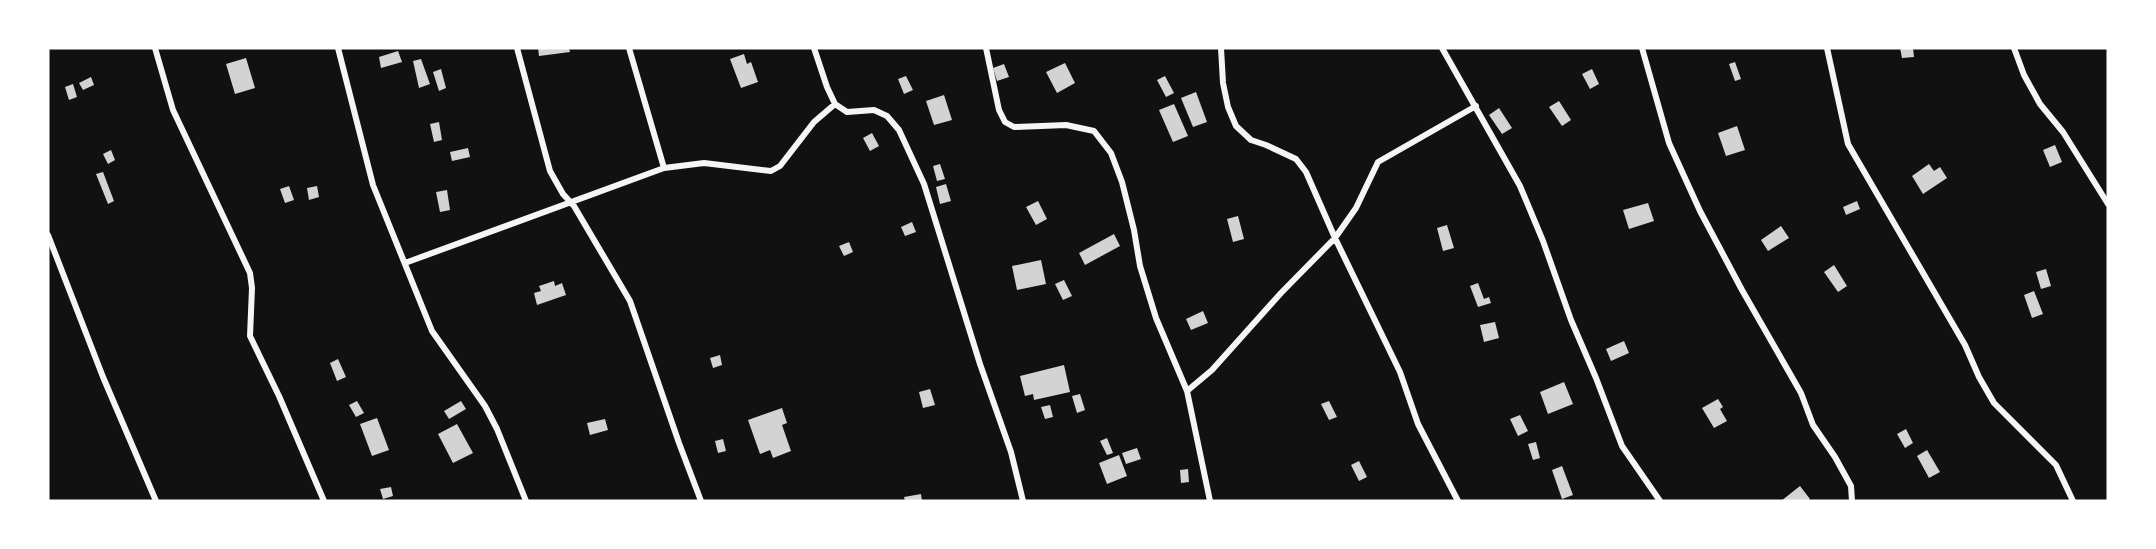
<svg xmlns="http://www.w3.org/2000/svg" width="2156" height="549" viewBox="0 0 2156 549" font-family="'Titillium Web',sans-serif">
  <rect width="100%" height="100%" fill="#111"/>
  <path fill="#d3d3d3" d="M538,48H569L570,52L539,56Z
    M1900,48H1913L1914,57L1902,58Z
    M398,51L402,62L381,68L379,57Z
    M744,54L747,64L751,62L758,82L741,88L730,59Z
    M246,58L255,88L235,94L226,64Z
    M421,59L430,84L419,88L413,61Z
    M1735,62L1741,79L1735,81L1729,64Z
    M1065,63L1075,83L1057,93L1046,72Z
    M1004,64L1009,77L997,81L993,68Z
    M441,69L446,88L439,91L433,72Z
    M1592,69L1599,84L1590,89L1582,74Z
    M906,76L913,90L904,94L898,79Z
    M1165,76L1174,93L1166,97L1157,80Z
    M91,77L94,85L83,90L79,83Z
    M73,84L77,97L69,100L65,87Z
    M1196,92L1207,122L1193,127L1181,98Z
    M944,95L952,120L934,125L926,101Z
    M1559,101L1571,120L1562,126L1549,107Z
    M1174,104L1188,136L1173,142L1159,110Z
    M1499,108L1512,128L1502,134L1489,115Z
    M439,122L442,140L434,142L430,124Z
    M1737,126L1745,150L1726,156L1718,133Z
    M872,133L879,146L870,151L863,138Z
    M2055,145L2062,162L2050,167L2043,150Z
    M468,148L470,157L452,161L450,152Z
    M111,150L115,160L108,164L103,154Z
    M940,164L945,179L937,181L933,166Z
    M1929,164L1934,171L1940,167L1947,178L1923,194L1912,176Z
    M103,172L114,201L108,204L96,174Z
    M946,184L951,201L940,204L936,187Z
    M289,186L294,200L285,203L280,189Z
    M317,186L319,197L309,200L307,188Z
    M447,190L450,210L440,212L436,192Z
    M1038,201L1047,219L1036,225L1026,207Z
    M1857,201L1860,209L1846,215L1843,207Z
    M1648,203L1654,221L1629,229L1623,210Z
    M1238,216L1244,239L1233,242L1227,219Z
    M912,222L916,232L905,236L901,227Z
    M1447,225L1454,248L1443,251L1437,228Z
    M1781,226L1789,238L1768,251L1761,240Z
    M1114,234L1120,246L1085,265L1079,253Z
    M849,242L853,252L844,256L839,246Z
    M1041,260L1046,284L1017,290L1012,266Z
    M1834,265L1847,286L1838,292L1824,272Z
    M2046,269L2051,286L2041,289L2036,272Z
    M1064,280L1072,296L1063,300L1055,284Z
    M554,281L555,286L562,283L566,295L537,305L534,293L541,291L539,286Z
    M1478,283L1484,299L1489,297L1491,303L1478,307L1470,286Z
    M2034,291L2043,314L2032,318L2024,295Z
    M1203,311L1208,323L1191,330L1186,319Z
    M1495,322L1499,338L1484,342L1480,325Z
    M1624,341L1629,353L1611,361L1606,349Z
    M720,355L722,365L713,368L710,358Z
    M338,359L346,377L337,381L330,363Z
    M1064,365L1070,392L1034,400L1033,394L1025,396L1020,376Z
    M1564,382L1573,404L1548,414L1540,392Z
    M930,389L935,405L923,408L919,392Z
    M1080,394L1085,410L1077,413L1072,396Z
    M1718,399L1723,407L1720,409L1727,421L1714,428L1702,408Z
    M357,401L364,413L356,417L349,405Z
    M461,401L466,409L449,419L444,411Z
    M1329,401L1337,417L1329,420L1321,404Z
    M1050,405L1053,417L1045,419L1041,407Z
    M782,408L787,423L782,425L791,451L773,458L770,450L760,454L748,420Z
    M1520,415L1528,431L1518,436L1510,419Z
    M377,418L389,450L372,456L360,424Z
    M605,419L608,430L590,435L587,423Z
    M457,424L473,453L453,463L438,434Z
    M1906,429L1913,443L1905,448L1897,434Z
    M1107,438L1113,453L1107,455L1100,441Z
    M723,439L726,451L718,453L715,441Z
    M1536,442L1540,458L1533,460L1528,444Z
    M1137,448L1141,459L1126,464L1122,453Z
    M1927,450L1940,472L1929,478L1917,456Z
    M1119,455L1127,476L1107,484L1099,463Z
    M1359,461L1367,477L1359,481L1351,465Z
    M1562,466L1573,495L1562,499L1552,470Z
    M1188,469L1189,482L1181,483L1180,470Z
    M1800,486L1810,499L1807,501H1781Z
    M391,487L393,496L383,499L380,489Z
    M921,494L922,501H905L904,497Z"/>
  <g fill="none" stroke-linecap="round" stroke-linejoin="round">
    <path stroke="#f5f5f5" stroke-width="6" d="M155,48L173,110L250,273L252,288L250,336L279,396L324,501
      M338,48L373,185L432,331L485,406L497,429L526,501
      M517,48L550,171L563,194L574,206L630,301L679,443L701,501
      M629,48L664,168
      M814,48L827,87L835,104L847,112L874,110L887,116L899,130L924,184L980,364L1011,452L1023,501
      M986,48L999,110L1005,122L1014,127L1066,125L1094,131L1111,153L1122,182L1134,230L1140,266L1156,318L1187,391L1210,501
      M1221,48L1223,83L1228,107L1236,126L1251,140L1266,145L1296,159L1306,172L1335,238L1400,372L1418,424L1458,501
      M1442,48L1520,186L1543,241L1571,320L1596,378L1622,446L1660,501
      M1642,48L1669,143L1700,211L1742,290L1801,393L1813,425L1835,457L1851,486L1852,501
      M1827,48L1848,144L1965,345L1979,377L1994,403L2056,465L2073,501
      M2014,48L2024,75L2040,104L2063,132L2108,204
      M48,235L103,377L156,501
      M405,263L664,168L704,163L771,171L780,166L814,122L835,104
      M1187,391L1212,370L1281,293L1335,238L1356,208L1378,162L1476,106"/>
  </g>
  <rect width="2156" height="549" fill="none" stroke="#ffffff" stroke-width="99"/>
</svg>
